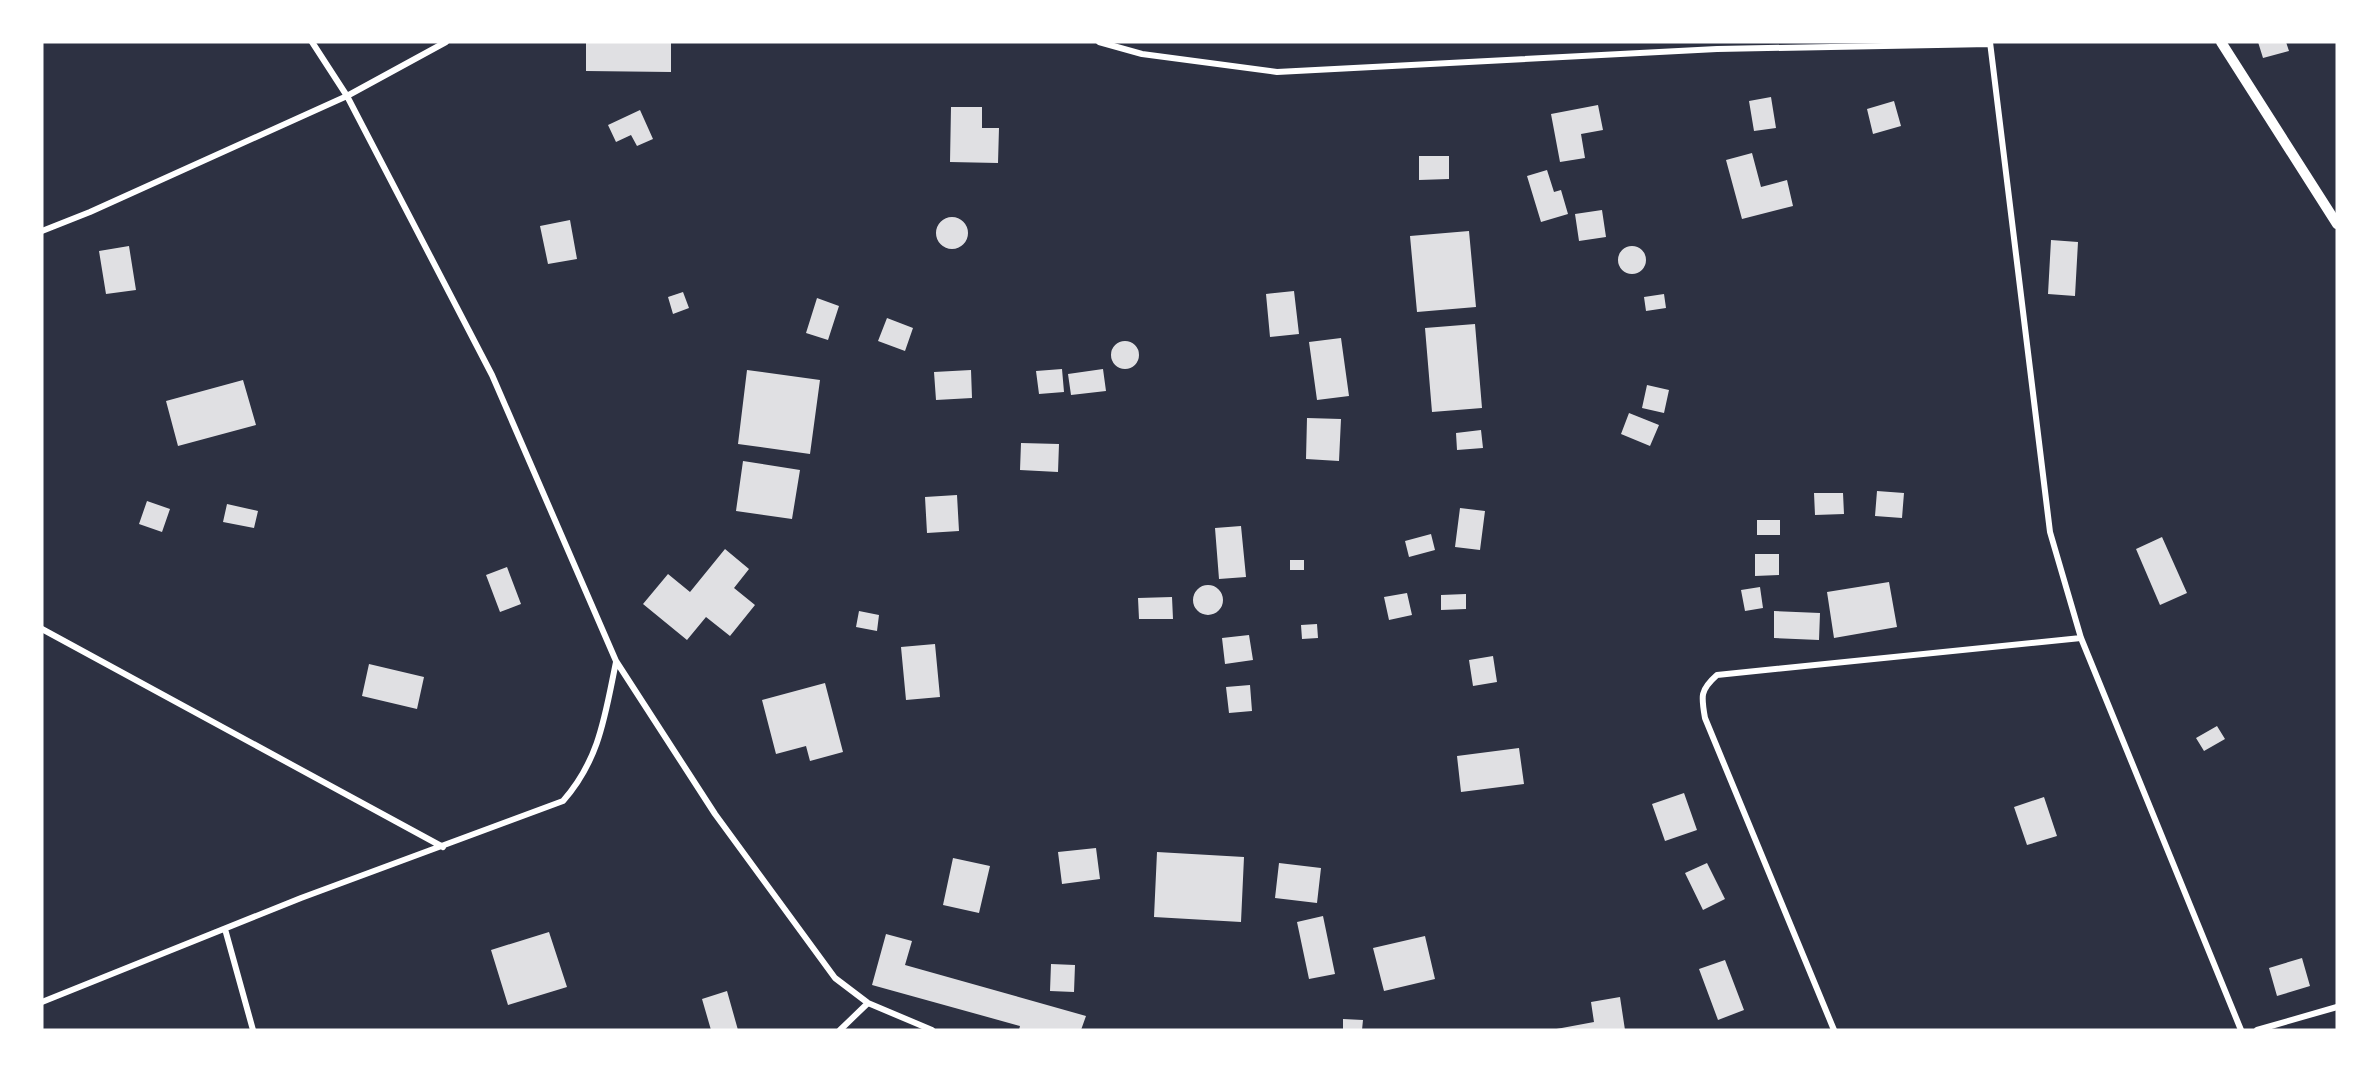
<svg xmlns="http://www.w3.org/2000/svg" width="2379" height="1072" viewBox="0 0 2379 1072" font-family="'DejaVu Sans',sans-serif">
  <rect width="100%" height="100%" fill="#2d3142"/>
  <path fill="#e0e0e3" d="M586,42H671V72L586,71Z
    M2258,42H2286L2289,51L2263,58Z
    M1771,97L1776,128L1754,131L1749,101Z
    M1894,101L1901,126L1873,134L1867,109Z
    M1598,105L1603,130L1581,134L1585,158L1560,162L1551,114Z
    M951,107H982V128H999L998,163L950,162Z
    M640,110L653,139L637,146L631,135L616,142L608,125Z
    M1752,153L1761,187L1787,180L1793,206L1742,219L1726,160Z
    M1419,156H1449V179L1419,180Z
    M1547,170L1554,192L1561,190L1568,214L1541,222L1527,176Z
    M1602,210L1606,237L1579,241L1575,214Z
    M936 233a16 16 0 1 1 32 0a16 16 0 1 1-32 0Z
    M570,220L577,259L548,264L540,226Z
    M1469,231L1476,307L1417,312L1410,236Z
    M2051,240L2078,242L2075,296L2048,294Z
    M1618 260a14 14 0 1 1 28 0a14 14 0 1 1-28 0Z
    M129,246L136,290L106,294L99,251Z
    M1294,291L1299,334L1270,337L1266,294Z
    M683,292L689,308L673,314L668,297Z
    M1664,294L1666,308L1646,311L1644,297Z
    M817,298L839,306L828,340L806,333Z
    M887,318L913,328L905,351L878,341Z
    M1475,324L1482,408L1432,412L1425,328Z
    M1341,338L1349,396L1317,400L1309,342Z
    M1111 355a14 14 0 1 1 28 0a14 14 0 1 1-28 0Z
    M1062,369L1064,392L1039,394L1036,371Z
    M1103,369L1106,391L1071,395L1068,374Z
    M747,370L820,380L810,454L738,444Z
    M971,370L972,398L936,400L934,372Z
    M243,380L256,425L178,446L166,401Z
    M1647,385L1669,390L1664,413L1642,408Z
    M1629,413L1659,425L1650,446L1621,434Z
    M1307,418L1341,419L1339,461L1306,459Z
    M1481,430L1483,448L1457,450L1456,433Z
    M1021,443L1059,444L1058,472L1020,470Z
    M743,461L800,470L792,519L736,511Z
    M1877,491L1904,493L1902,518L1875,516Z
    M1814,493H1843L1844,514L1815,515Z
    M957,495L959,531L927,533L925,497Z
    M147,501L170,509L162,532L139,524Z
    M227,504L258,511L254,528L223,522Z
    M1460,508L1485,511L1480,550L1455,547Z
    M1757,520H1780V535H1757Z
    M1241,526L1246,577L1219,579L1215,528Z
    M1431,534L1435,550L1409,557L1405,541Z
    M2162,537L2187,593L2160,605L2136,549Z
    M725,549L749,569L734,588L755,605L730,636L706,617L687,640L643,604L668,574L690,592Z
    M1755,554H1779V575L1755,576Z
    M1290,560H1304V570H1290Z
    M507,567L521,604L500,612L486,575Z
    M1889,582L1897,627L1834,638L1827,592Z
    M1193 600a15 15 0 1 1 30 0a15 15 0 1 1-30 0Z
    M1760,587L1763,608L1745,611L1741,590Z
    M1407,593L1412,615L1389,620L1384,597Z
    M1466,594V609L1441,610V595Z
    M1172,597L1173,619H1139L1138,598Z
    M859,611L879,615L877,631L856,627Z
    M1774,611L1820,613L1819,640L1774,638Z
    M1317,624L1318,638L1302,639L1301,625Z
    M1249,635L1253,660L1225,664L1222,638Z
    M935,644L940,697L906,700L901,647Z
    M1493,656L1497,682L1473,686L1469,660Z
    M369,664L424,677L417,709L362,696Z
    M825,683L843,752L810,761L806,746L776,754L762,700Z
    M1250,685L1252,711L1229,713L1226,687Z
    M2217,726L2225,739L2204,751L2196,738Z
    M1519,748L1524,784L1461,792L1457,756Z
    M1684,793L1697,830L1665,841L1652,804Z
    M2044,797L2057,836L2027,845L2014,807Z
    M1096,848L1100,879L1062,884L1058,852Z
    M1157,852L1244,857L1241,922L1154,917Z
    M953,858L990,866L979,913L943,905Z
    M1279,863L1321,868L1317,903L1275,898Z
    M1707,863L1725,899L1703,910L1685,873Z
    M1323,916L1335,974L1309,979L1297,922Z
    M549,932L567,987L508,1005L491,950Z
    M886,934L912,941L905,965L1086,1016L1081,1030H1019L1020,1026L872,985Z
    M1425,936L1435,979L1384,991L1373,948Z
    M2302,958L2310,986L2277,996L2269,968Z
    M1725,960L1744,1010L1718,1020L1699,969Z
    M1051,964L1075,965L1074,992L1050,991Z
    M727,991L738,1030H711L702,999Z
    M1620,997L1625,1030H1551L1594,1022L1591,1002Z
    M1343,1019L1363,1020L1362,1030H1343Z"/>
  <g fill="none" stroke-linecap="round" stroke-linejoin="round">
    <path stroke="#fff" stroke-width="6" d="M312,42L347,96L492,375L616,661L715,814L835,978L868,1003L932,1030
      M1099,42L1142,54L1277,72L1717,49L1990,44
      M1990,42L2050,532L2081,638L2241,1030
      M42,231L90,212L347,96L446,42
      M42,629L443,847
      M225,929L253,1030
      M42,1002L301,898L563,801C600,759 605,715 616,662
      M840,1030L868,1003
      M1834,1030L1705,718C1701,696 1700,690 1717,675L2081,638
      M2257,1030L2337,1007"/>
    <path stroke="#fff" stroke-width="10" d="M2221,42L2337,224"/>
  </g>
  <rect width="2379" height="1072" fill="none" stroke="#ffffff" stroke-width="87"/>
</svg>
